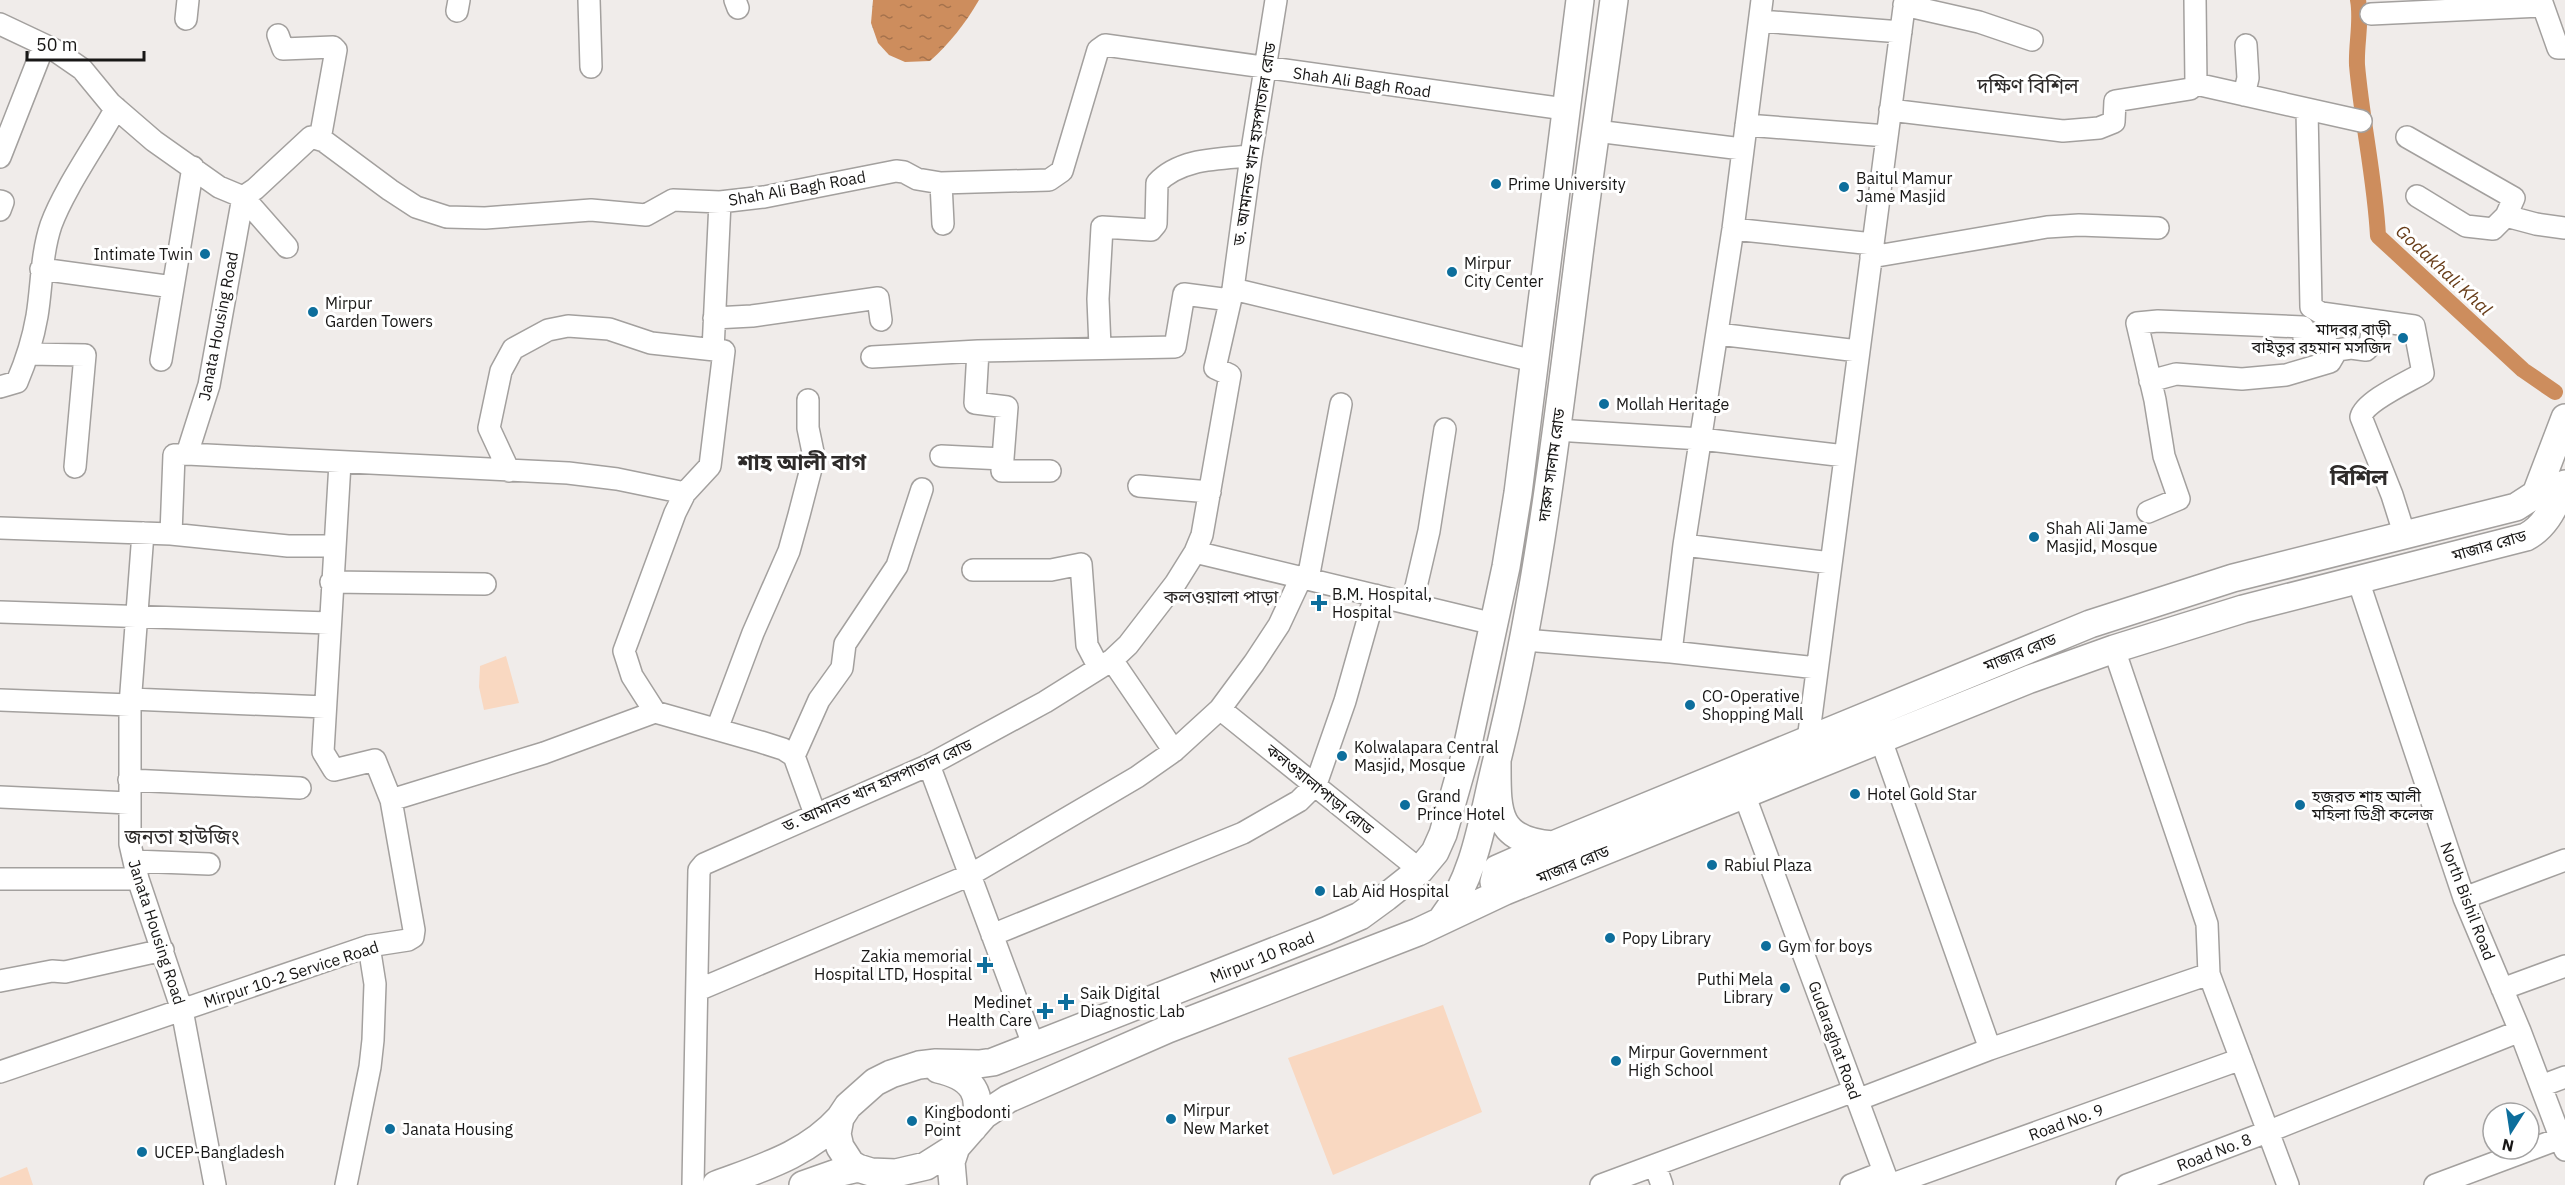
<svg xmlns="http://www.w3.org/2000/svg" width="2565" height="1185" viewBox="0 0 2565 1185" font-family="'IBM Plex Sans','Noto Sans Bengali',sans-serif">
  <defs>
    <pattern id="water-ripples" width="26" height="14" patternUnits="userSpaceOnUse" patternTransform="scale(1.5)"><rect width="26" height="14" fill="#cd8d5d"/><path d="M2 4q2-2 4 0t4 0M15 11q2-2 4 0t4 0" fill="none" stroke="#a5724c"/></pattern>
  </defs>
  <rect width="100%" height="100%" fill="#f0ecea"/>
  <path fill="#f9d8c1" d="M506,656L519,703L484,710L479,687L480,666Z
    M1443,1005L1482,1112L1333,1175L1288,1058Z
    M27,1167L33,1185H0V1178Z"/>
  <path fill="url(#water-ripples)" d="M873,0H979C965,24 950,43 930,61L905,62L889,55L878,43L871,23Z"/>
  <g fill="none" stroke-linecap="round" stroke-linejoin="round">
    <path stroke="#cd8d5d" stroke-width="16" d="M2358,0C2362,21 2356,44 2357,65C2362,122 2375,179 2378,236L2523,370L2555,392"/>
    <defs>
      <path id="minor" d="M589,0L591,67
        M735,0L738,8
        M2195,0L2196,84
        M2541,0L2558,48H2565
        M1904,5L1979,22L2032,40
        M457,11L459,0
        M2371,14L2541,6
        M186,19L188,0
        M1760,21L1901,32
        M0,24L53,49L82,69L110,103L154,141L219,187L243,197L255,189L311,137L324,141L390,190L416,207L447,217L485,218L591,210L646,215L673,200L720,202L764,197L896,171L904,172L917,179L941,183L1049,180L1062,171L1098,50L1105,45L1565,109
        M278,35L283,49L333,47L336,50L320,139
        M2244,95L2248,78L2246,45
        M1890,110L2063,131L2099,128L2114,122L2115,101L2190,89L2196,84L2361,121
        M2307,110L2311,307L2321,313L2414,326L2423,373C2408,382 2365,401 2361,417L2392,495L2405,536
        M1746,125L1887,136
        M1596,131L1742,149
        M2407,137L2514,198L2506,216
        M0,157L44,45
        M941,183L943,224
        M2417,196L2466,226L2493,229L2506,216L2536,224L2565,228
        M243,197L287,247
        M0,201L3,202L0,210
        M1733,229L1873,244
        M1871,257L2047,227L2079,225L2158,228
        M41,269L173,287
        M1233,289L1534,361
        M714,318L752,316L878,298L881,320
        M1718,334L1858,351
        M1100,347L1098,299L1102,227L1151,230L1156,224L1157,183C1180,158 1220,159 1251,156
        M713,350L720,202
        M28,354L85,355L75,467
        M872,357L978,351
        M161,360L193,167
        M2150,381L2176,374L2242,379L2286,375L2330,362L2337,350L2351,348L2366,350L2370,346L2372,330
        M0,387L17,382C26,361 33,339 37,316C42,286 41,255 51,225C64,189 97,143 116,108
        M1556,430L1701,439L1845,456
        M187,454L209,385L243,197
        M941,456L1003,459
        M340,463L323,752L334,770L375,760L391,800
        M509,471L489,428L501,371L513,349L548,330L568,326L609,329L651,343L724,351L710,466L685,493L675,513L624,651L632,676L655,712
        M1050,471H1002L1007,407L975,403L978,351L1175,347L1184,294L1230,300
        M1139,486L1210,492
        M2148,512L2179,499L2164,456L2155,400L2137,323L2158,321L2303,327L2304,338L2324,340L2330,348L2337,350
        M0,528L171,534L174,455L187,454L568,473L617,479L685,493
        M143,533L130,705V844L138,879L182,1010L215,1185
        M171,534L288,546H333
        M1684,545L1831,563
        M1195,552L1494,624
        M973,570H1051L1081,564L1087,645L1099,668
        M1308,579L1341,404
        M2358,580L2464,898L2520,1031L2565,1150
        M331,582L485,584
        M1412,604L1429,531L1445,429
        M0,612L329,623
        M1524,640L1671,652L1817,668
        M2114,649L2207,924L2209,974L2288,1185
        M1671,652L1684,545L1733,229L1762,0
        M1112,660L1174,751
        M131,699L325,707
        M0,700L130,705
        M1220,709L1420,870
        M717,729L753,633L789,551L799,515L814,457L808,428V400
        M1808,740L1905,0
        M1881,740L1990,1049
        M794,756L819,700L842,668L845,644L897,566L922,489
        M929,765L1034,1047
        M129,780L300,788
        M1744,794L1889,1185
        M0,797L129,803
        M134,861L209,864
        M0,879H138
        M2464,898L2565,860
        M992,935L1243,833L1299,801L1316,784L1345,701L1375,595
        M0,981L52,971L65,972L163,950
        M2502,989L2565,966
        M698,990L970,875L1137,777L1174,751L1220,709L1254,663L1279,625L1301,578
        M0,1072L369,946L408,940L413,937L414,930L391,800L544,753L655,712L761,742L783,749L794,756L815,814
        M2541,1086L2565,1077
        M1857,1100L1990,1049L2209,974
        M1655,1165L1662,1185
        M346,1185L370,1067L373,1040L375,984L369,946
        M693,1185L699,870L704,864L929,765L1045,702L1112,660L1128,645L1175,584L1195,552L1202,535L1230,375L1215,368L1233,289L1251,156L1276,0
        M1601,1185L1854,1091
        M1851,1185L1884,1172
        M1890,1185L2241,1059
        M2127,1185L2267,1132L2520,1031
        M2435,1185L2561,1138"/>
      <path id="major" d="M1580,0L1518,493L1506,567L1466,753L1443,834L1435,852L1420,870L1386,897L1360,916L1326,931L993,1062L979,1064L936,1063L919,1065L891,1074L875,1082L848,1106L840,1118L837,1134L840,1147L851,1164L858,1168L871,1172L896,1173L926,1166L956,1147L984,1115L1008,1099L1168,1029L1418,932L1505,891L2030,679L2114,649L2243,609L2526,537C2547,526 2555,504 2565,484
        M1497,762C1497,811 1495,841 1553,845L2090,624L2233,578L2516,507L2536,494L2565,418
        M1505,891L1498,888L1494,882L1497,869L1552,845
        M1443,918C1476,875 1483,816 1496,764C1537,602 1556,436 1577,271C1588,180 1602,90 1614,0
        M938,1069C972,1077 985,1093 973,1128
        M716,1185C761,1168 807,1155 840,1118
        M803,1185L837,1173L858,1168
        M953,1185L951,1162L956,1147"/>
    </defs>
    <use href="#minor" stroke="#a3a09e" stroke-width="24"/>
    <use href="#major" stroke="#a3a09e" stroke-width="30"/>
    <use href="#minor" stroke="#fff" stroke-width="21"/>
    <use href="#major" stroke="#fff" stroke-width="27"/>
  </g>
  <g fill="#0d6e9c" stroke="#fff" stroke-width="2">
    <circle cx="1496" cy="184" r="6"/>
    <circle cx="1844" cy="187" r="6"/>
    <circle cx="205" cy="254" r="6"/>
    <circle cx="1452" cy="272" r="6"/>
    <circle cx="313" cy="312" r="6"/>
    <circle cx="2403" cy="338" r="6"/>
    <circle cx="1604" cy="404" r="6"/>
    <circle cx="2034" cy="537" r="6"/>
    <path d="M1316 594h6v6h6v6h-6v6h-6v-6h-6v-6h6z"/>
    <circle cx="1690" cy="705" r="6"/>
    <circle cx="1342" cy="756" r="6"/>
    <circle cx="1855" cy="794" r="6"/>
    <circle cx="1405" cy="805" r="6"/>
    <circle cx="2300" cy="805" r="6"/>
    <circle cx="1712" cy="865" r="6"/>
    <circle cx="1320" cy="891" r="6"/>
    <circle cx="1610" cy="938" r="6"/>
    <circle cx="1766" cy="946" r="6"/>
    <path d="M982 956h6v6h6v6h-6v6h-6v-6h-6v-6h6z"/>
    <circle cx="1785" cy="988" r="6"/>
    <path d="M1063 993h6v6h6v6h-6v6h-6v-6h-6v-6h6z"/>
    <path d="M1042 1002h6v6h6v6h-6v6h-6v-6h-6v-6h6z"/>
    <circle cx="1616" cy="1061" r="6"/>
    <circle cx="1171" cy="1119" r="6"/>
    <circle cx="912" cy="1121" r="6"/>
    <circle cx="390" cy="1129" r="6"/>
    <circle cx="142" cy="1152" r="6"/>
  </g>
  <g text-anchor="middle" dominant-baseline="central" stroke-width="6" stroke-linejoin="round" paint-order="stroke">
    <g font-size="16" fill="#181716" stroke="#fff">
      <text transform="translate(1362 82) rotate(8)">Shah Ali Bagh Road</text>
      <text transform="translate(1254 144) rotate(-81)">ড. আমানত খান হাসপাতাল রোড</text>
      <text transform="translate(797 188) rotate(-10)">Shah Ali Bagh Road</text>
      <text transform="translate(218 326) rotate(-79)">Janata Housing Road</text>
      <text transform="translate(1551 465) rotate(-82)">দারুস সালাম রোড</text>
      <text transform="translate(2489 545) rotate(-16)">মাজার রোড</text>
      <text transform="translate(2020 652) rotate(-22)">মাজার রোড</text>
      <text transform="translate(877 785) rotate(-24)">ড. আমানত খান হাসপাতাল রোড</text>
      <text transform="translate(1320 789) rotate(39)">কলওয়ালাপাড়া রোড</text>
      <text transform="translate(1573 864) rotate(-22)">মাজার রোড</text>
      <text transform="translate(2468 901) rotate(69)">North Bishil Road</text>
      <text transform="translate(157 932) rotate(72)">Janata Housing Road</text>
      <text transform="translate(1262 957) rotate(-22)">Mirpur 10 Road</text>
      <text transform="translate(291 974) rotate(-18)">Mirpur 10-2 Service Road</text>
      <text transform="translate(1835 1040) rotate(70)">Gudaraghat Road</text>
      <text transform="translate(2066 1122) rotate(-20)">Road No. 9</text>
      <text transform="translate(2214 1152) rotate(-21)">Road No. 8</text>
    </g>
    <g font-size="16" fill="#181716" stroke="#fff" text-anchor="start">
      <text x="1856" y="178">Baitul Mamur<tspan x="1856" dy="18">Jame Masjid</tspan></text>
      <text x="1508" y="184">Prime University</text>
      <text x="193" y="254" text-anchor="end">Intimate Twin</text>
      <text x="1464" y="263">Mirpur<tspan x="1464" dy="18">City Center</tspan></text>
      <text x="325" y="303">Mirpur<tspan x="325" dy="18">Garden Towers</tspan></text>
      <text x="2391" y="329" text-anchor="end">মাদবর বাড়ী<tspan x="2391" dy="18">বাইতুর রহমান মসজিদ</tspan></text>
      <text x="1616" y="404">Mollah Heritage</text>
      <text x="2046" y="528">Shah Ali Jame<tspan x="2046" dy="18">Masjid, Mosque</tspan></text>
      <text x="1332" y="594">B.M. Hospital,<tspan x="1332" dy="18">Hospital</tspan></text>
      <text x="1702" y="696">CO-Operative<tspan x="1702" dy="18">Shopping Mall</tspan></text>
      <text x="1354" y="747">Kolwalapara Central<tspan x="1354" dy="18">Masjid, Mosque</tspan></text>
      <text x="1867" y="794">Hotel Gold Star</text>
      <text x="1417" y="796">Grand<tspan x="1417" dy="18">Prince Hotel</tspan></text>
      <text x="2312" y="796">হজরত শাহ আলী<tspan x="2312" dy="18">মহিলা ডিগ্রী কলেজ</tspan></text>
      <text x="1724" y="865">Rabiul Plaza</text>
      <text x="1332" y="891">Lab Aid Hospital</text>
      <text x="1622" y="938">Popy Library</text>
      <text x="1778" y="946">Gym for boys</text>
      <text x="972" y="956" text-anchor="end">Zakia memorial<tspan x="972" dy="18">Hospital LTD, Hospital</tspan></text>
      <text x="1773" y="979" text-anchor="end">Puthi Mela<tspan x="1773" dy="18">Library</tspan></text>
      <text x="1080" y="993">Saik Digital<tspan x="1080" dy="18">Diagnostic Lab</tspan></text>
      <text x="1032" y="1002" text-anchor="end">Medinet<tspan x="1032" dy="18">Health Care</tspan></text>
      <text x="1628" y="1052">Mirpur Government<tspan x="1628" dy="18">High School</tspan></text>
      <text x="1183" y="1110">Mirpur<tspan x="1183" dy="18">New Market</tspan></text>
      <text x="924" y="1112">Kingbodonti<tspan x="924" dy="18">Point</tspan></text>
      <text x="402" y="1129">Janata Housing</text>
      <text x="154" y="1152">UCEP-Bangladesh</text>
    </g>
    <g font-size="18" font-style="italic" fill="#673c18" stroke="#fff">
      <text transform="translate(2444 270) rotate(43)">Godakhali Khal</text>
    </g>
    <g font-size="18" fill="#2e2b2a" stroke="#fff">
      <text x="1221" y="596">কলওয়ালা পাড়া</text>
    </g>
    <g font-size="20" fill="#2e2b2a" stroke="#fff">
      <text x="2028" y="85">দক্ষিণ বিশিল</text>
      <text x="182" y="836">জনতা হাউজিং</text>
    </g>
    <g font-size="22" font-weight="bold" fill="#2e2b2a" stroke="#fff">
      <text x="802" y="461">শাহ আলী বাগ</text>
      <text x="2359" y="476">বিশিল</text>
    </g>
  </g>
  <g transform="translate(2511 1131) rotate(192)"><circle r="28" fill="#ffffff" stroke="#a3a2a2" stroke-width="1.5"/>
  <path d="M0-4.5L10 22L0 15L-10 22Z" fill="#0d6e9c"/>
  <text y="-9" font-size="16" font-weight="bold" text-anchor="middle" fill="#181716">N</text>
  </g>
  <path d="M27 51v9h117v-9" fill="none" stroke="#181716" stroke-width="3"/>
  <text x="36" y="51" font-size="18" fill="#181716" stroke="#ffffff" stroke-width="4.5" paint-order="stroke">50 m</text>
</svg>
